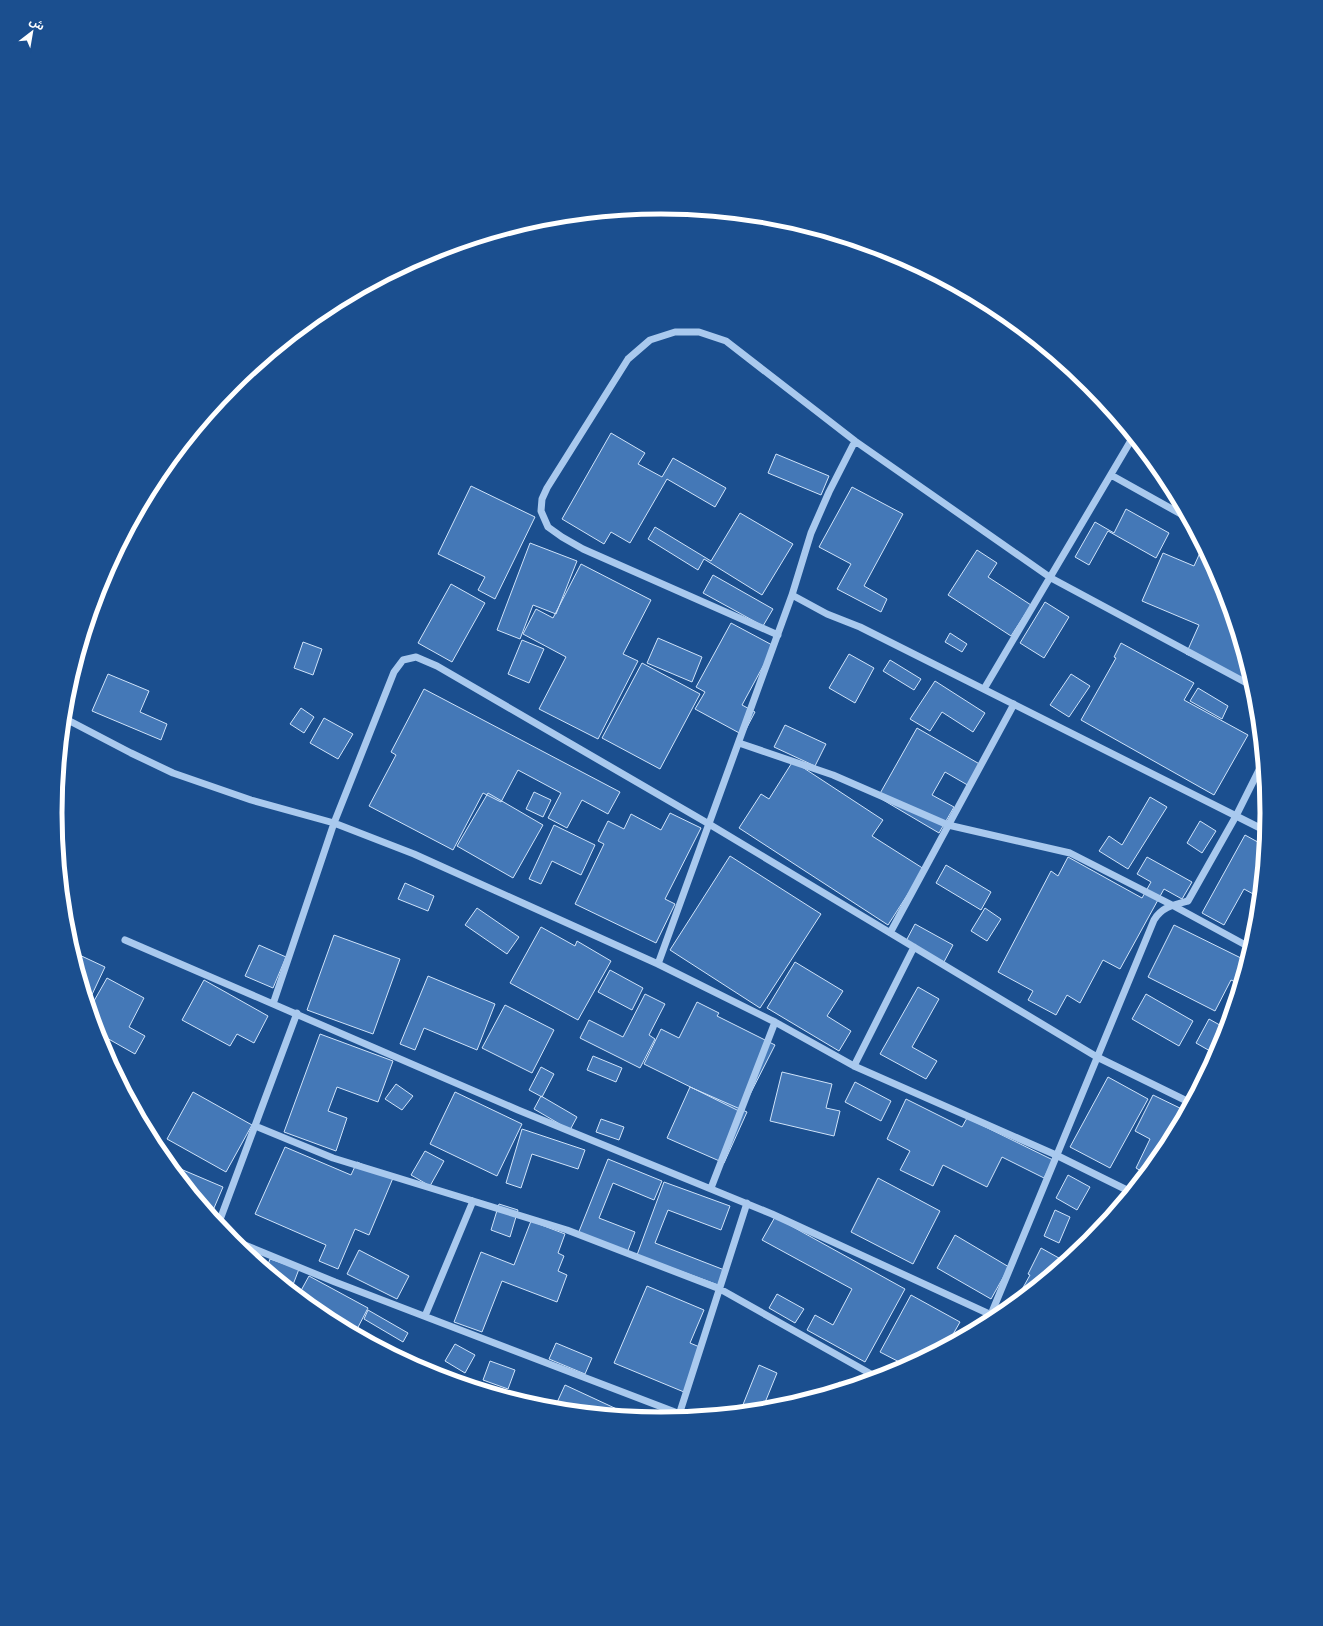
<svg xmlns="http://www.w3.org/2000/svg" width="1323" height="1626" viewBox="0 0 1323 1626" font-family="Arial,'Noto Sans Arabic',sans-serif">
  <rect width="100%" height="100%" fill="#1b4f8f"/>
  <path fill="#4478b7" stroke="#cfe3fa" d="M611,433L645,453L638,464L662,477L673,458L726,488L715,507L667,479L630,543L611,532L604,544L562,519Z
    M776,454L829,476L821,495L768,473Z
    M471,486L535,517L495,599L478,590L485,577L438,554Z
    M852,487L903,514L864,586L887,599L881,612L837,589L851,564L819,547Z
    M1126,509L1169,533L1156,558L1108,531L1089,565L1075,557L1095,522L1114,533Z
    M740,513L793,544L762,595L704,559L698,570L648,539L655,527L711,561Z
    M530,543L577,561L556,614L533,605L520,639L497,630Z
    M1203,546L1222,581L1252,682L1186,654L1199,625L1142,601L1163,553L1194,566Z
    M977,550L997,563L988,577L1031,605L1011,636L948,595Z
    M581,564L651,600L623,654L638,661L598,739L539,709L566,657L523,634L536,609L553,618Z
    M713,575L773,609L763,626L703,593Z
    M451,584L485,603L452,662L418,643Z
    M1045,602L1069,617L1044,658L1020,643Z
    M731,623L774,646L742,705L755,712L743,735L695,709L705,692L696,687Z
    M950,633L967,644L962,652L945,642Z
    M658,638L702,657L692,682L647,663Z
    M522,640L544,649L529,683L508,674Z
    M303,642L322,649L313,675L294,668Z
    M1121,643L1194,683L1184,700L1248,735L1214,795L1081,720L1116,658L1114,657Z
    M849,654L874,668L855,703L829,688Z
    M890,660L921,679L914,690L883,671Z
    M642,663L700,694L660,769L602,738Z
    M108,674L149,691L140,712L167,724L161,740L92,711Z
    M1071,674L1090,686L1069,717L1050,705Z
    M935,681L985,713L973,732L942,712L930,731L910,719Z
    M1198,688L1228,706L1222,719L1190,701Z
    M424,689L620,792L608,814L582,800L567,828L548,818L561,793L518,770L501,802L483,793L453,850L369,806L396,755L391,752Z
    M301,708L314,717L304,733L290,724Z
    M324,718L353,734L338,759L310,743Z
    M785,725L826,744L815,766L774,747Z
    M917,728L983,766L971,787L945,772L932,795L954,807L939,833L878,797Z
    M793,761L883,820L872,836L924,869L888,925L739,828L761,794L769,799Z
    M534,792L551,800L543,817L526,809Z
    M488,793L543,825L513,878L457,846Z
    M1150,797L1167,807L1128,869L1099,851L1109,836L1122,845Z
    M670,813L701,828L665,899L675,904L656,943L575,904L604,844L598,841L608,821L624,829L631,814L661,830Z
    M1200,821L1216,831L1202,853L1187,843Z
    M554,825L595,845L581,875L552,861L541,884L529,879Z
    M1245,835L1265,846L1261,885L1255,895L1244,889L1224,925L1202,913Z
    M730,856L821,914L760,1008L670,950Z
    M1068,857L1142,898L1151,882L1137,874L1147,857L1192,882L1182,899L1164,889L1120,969L1103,960L1080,1003L1067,995L1056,1015L1028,1000L1033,991L998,972L1051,871L1058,876Z
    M946,865L991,892L981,910L936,883Z
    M405,883L434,896L428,911L398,899Z
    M477,908L519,937L507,954L465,925Z
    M985,908L1001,919L987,941L971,931Z
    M915,924L953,945L944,962L906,941Z
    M1174,925L1247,961L1240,984L1231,980L1215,1011L1148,977Z
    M541,927L575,946L577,941L611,961L578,1020L510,983Z
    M334,935L400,959L373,1034L307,1010Z
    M259,945L286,957L273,988L245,976Z
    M73,952L105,967L88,1003Z
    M795,962L843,991L827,1016L851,1031L839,1051L767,1008Z
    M610,970L643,988L632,1010L598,992Z
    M428,976L495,1004L477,1050L424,1028L415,1050L400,1044Z
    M107,978L144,998L129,1027L145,1036L135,1054L98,1033L90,1008Z
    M204,980L268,1016L254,1043L237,1034L230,1046L182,1020Z
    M918,987L939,999L912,1047L937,1061L926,1079L880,1054Z
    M645,994L665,1004L649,1035L655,1039L640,1068L580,1038L589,1020L623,1037Z
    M1146,994L1193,1021L1179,1046L1132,1019Z
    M697,1002L719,1013L717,1016L775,1045L741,1112L644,1064L661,1029L679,1038Z
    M505,1005L554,1030L532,1073L482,1048Z
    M1209,1019L1227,1029L1217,1055L1196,1043Z
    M320,1034L393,1061L378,1102L337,1087L328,1111L347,1118L336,1151L284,1132Z
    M593,1056L622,1068L616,1082L587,1070Z
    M541,1067L554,1074L542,1097L529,1090Z
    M782,1072L832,1084L826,1108L840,1111L834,1136L770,1121Z
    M1108,1077L1148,1099L1110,1168L1070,1147Z
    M855,1082L891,1101L881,1121L845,1102Z
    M396,1084L413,1096L402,1110L385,1099Z
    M690,1087L747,1112L724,1163L667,1138Z
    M193,1092L252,1125L226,1172L167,1139Z
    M455,1092L522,1124L497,1176L430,1144Z
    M1153,1095L1186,1111L1166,1150L1146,1174L1136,1168L1150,1139L1135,1131Z
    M541,1096L577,1117L570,1130L534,1109Z
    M906,1099L962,1127L967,1118L1053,1160L1044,1178L1002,1157L987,1187L943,1165L933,1186L900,1170L910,1151L887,1139Z
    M601,1119L624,1127L619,1140L596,1132Z
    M522,1129L585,1150L578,1169L532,1154L521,1188L506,1183Z
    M285,1147L351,1175L357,1162L393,1178L369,1235L355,1229L338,1269L319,1261L326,1245L255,1214Z
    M425,1151L444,1161L430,1186L411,1175Z
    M608,1159L662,1181L654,1200L613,1183L599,1218L635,1232L627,1253L578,1234Z
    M176,1167L223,1187L211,1215L175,1171Z
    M1068,1175L1090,1187L1077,1210L1056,1198Z
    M878,1178L940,1211L913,1264L851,1232Z
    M664,1182L730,1206L721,1230L668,1210L655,1243L727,1271L721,1286L637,1255Z
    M1120,1196L1125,1200L1115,1212L1110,1208Z
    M499,1204L518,1210L510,1237L491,1230Z
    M1055,1210L1070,1217L1059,1243L1044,1236Z
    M775,1217L905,1289L865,1362L807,1330L815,1315L833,1325L852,1289L762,1240Z
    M531,1221L565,1234L558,1253L564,1256L558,1271L567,1275L557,1302L502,1281L482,1332L454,1322L481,1252L514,1265Z
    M955,1235L1009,1267L991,1299L937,1268Z
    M1041,1248L1066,1262L1014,1304L1030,1275L1028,1274Z
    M359,1250L409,1276L397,1299L347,1274Z
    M270,1259L299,1269L291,1290L266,1270Z
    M309,1276L368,1308L355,1333L324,1317L298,1296Z
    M647,1286L704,1310L690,1343L702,1348L684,1392L614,1363Z
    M777,1294L804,1309L795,1323L769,1308Z
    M911,1295L960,1322L947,1345L907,1366L880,1352Z
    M368,1310L408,1333L403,1342L364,1319Z
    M556,1343L592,1358L585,1374L549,1359Z
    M455,1344L475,1355L465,1373L445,1361Z
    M490,1361L515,1370L508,1389L483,1380Z
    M759,1365L777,1373L764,1405L772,1409L740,1412Z
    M839,1382L849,1387L835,1391Z
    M565,1385L634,1417L554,1409Z"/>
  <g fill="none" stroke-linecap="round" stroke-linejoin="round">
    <path stroke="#a9c9ee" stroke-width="7" d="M1111,475L1188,518
      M792,595L811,533L829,492L855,441
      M778,635L583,549L562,537L548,527L541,511L542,499L547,488L628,359L650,340L675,332H699L726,341L855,441L1051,578L1254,687
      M984,689L1133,437
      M64,718L131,753L173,773L251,800L334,823L414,854L658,964L775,1022L854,1066L1056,1155L1131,1192
      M739,743L833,775L948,825L1070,853L1172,905L1251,948
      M890,933L1014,704
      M125,940L518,1110L772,1214L998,1318
      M658,964L792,595L827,614L860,627L1266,831
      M273,1004L334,823L394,672L403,660L416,657L437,666L709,824L1097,1057L1191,1103
      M854,1066L914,947
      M255,1126L333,1158L567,1230L720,1289L878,1378
      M711,1188L775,1022
      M218,1225L297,1013
      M230,1239L335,1282L688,1417
      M425,1316L473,1201
      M987,1324L1154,920C1162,907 1173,905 1188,901L1236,816L1263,762
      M678,1418L747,1203"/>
  </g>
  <path d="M0 0H1323V1626H0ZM62 813a599 599 0 1 1 1198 0a599 599 0 1 1-1198 0Z" fill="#1b4f8f" fill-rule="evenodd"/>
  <path fill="none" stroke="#fff" stroke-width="5" d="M62 813a599 599 0 1 1 1198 0a599 599 0 1 1-1198 0Z"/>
  <g transform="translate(32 32) rotate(31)" stroke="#1b4f8f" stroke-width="3" paint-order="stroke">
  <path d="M0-3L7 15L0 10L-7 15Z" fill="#ffffff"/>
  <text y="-6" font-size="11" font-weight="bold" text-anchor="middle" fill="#ffffff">ش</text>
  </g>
</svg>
